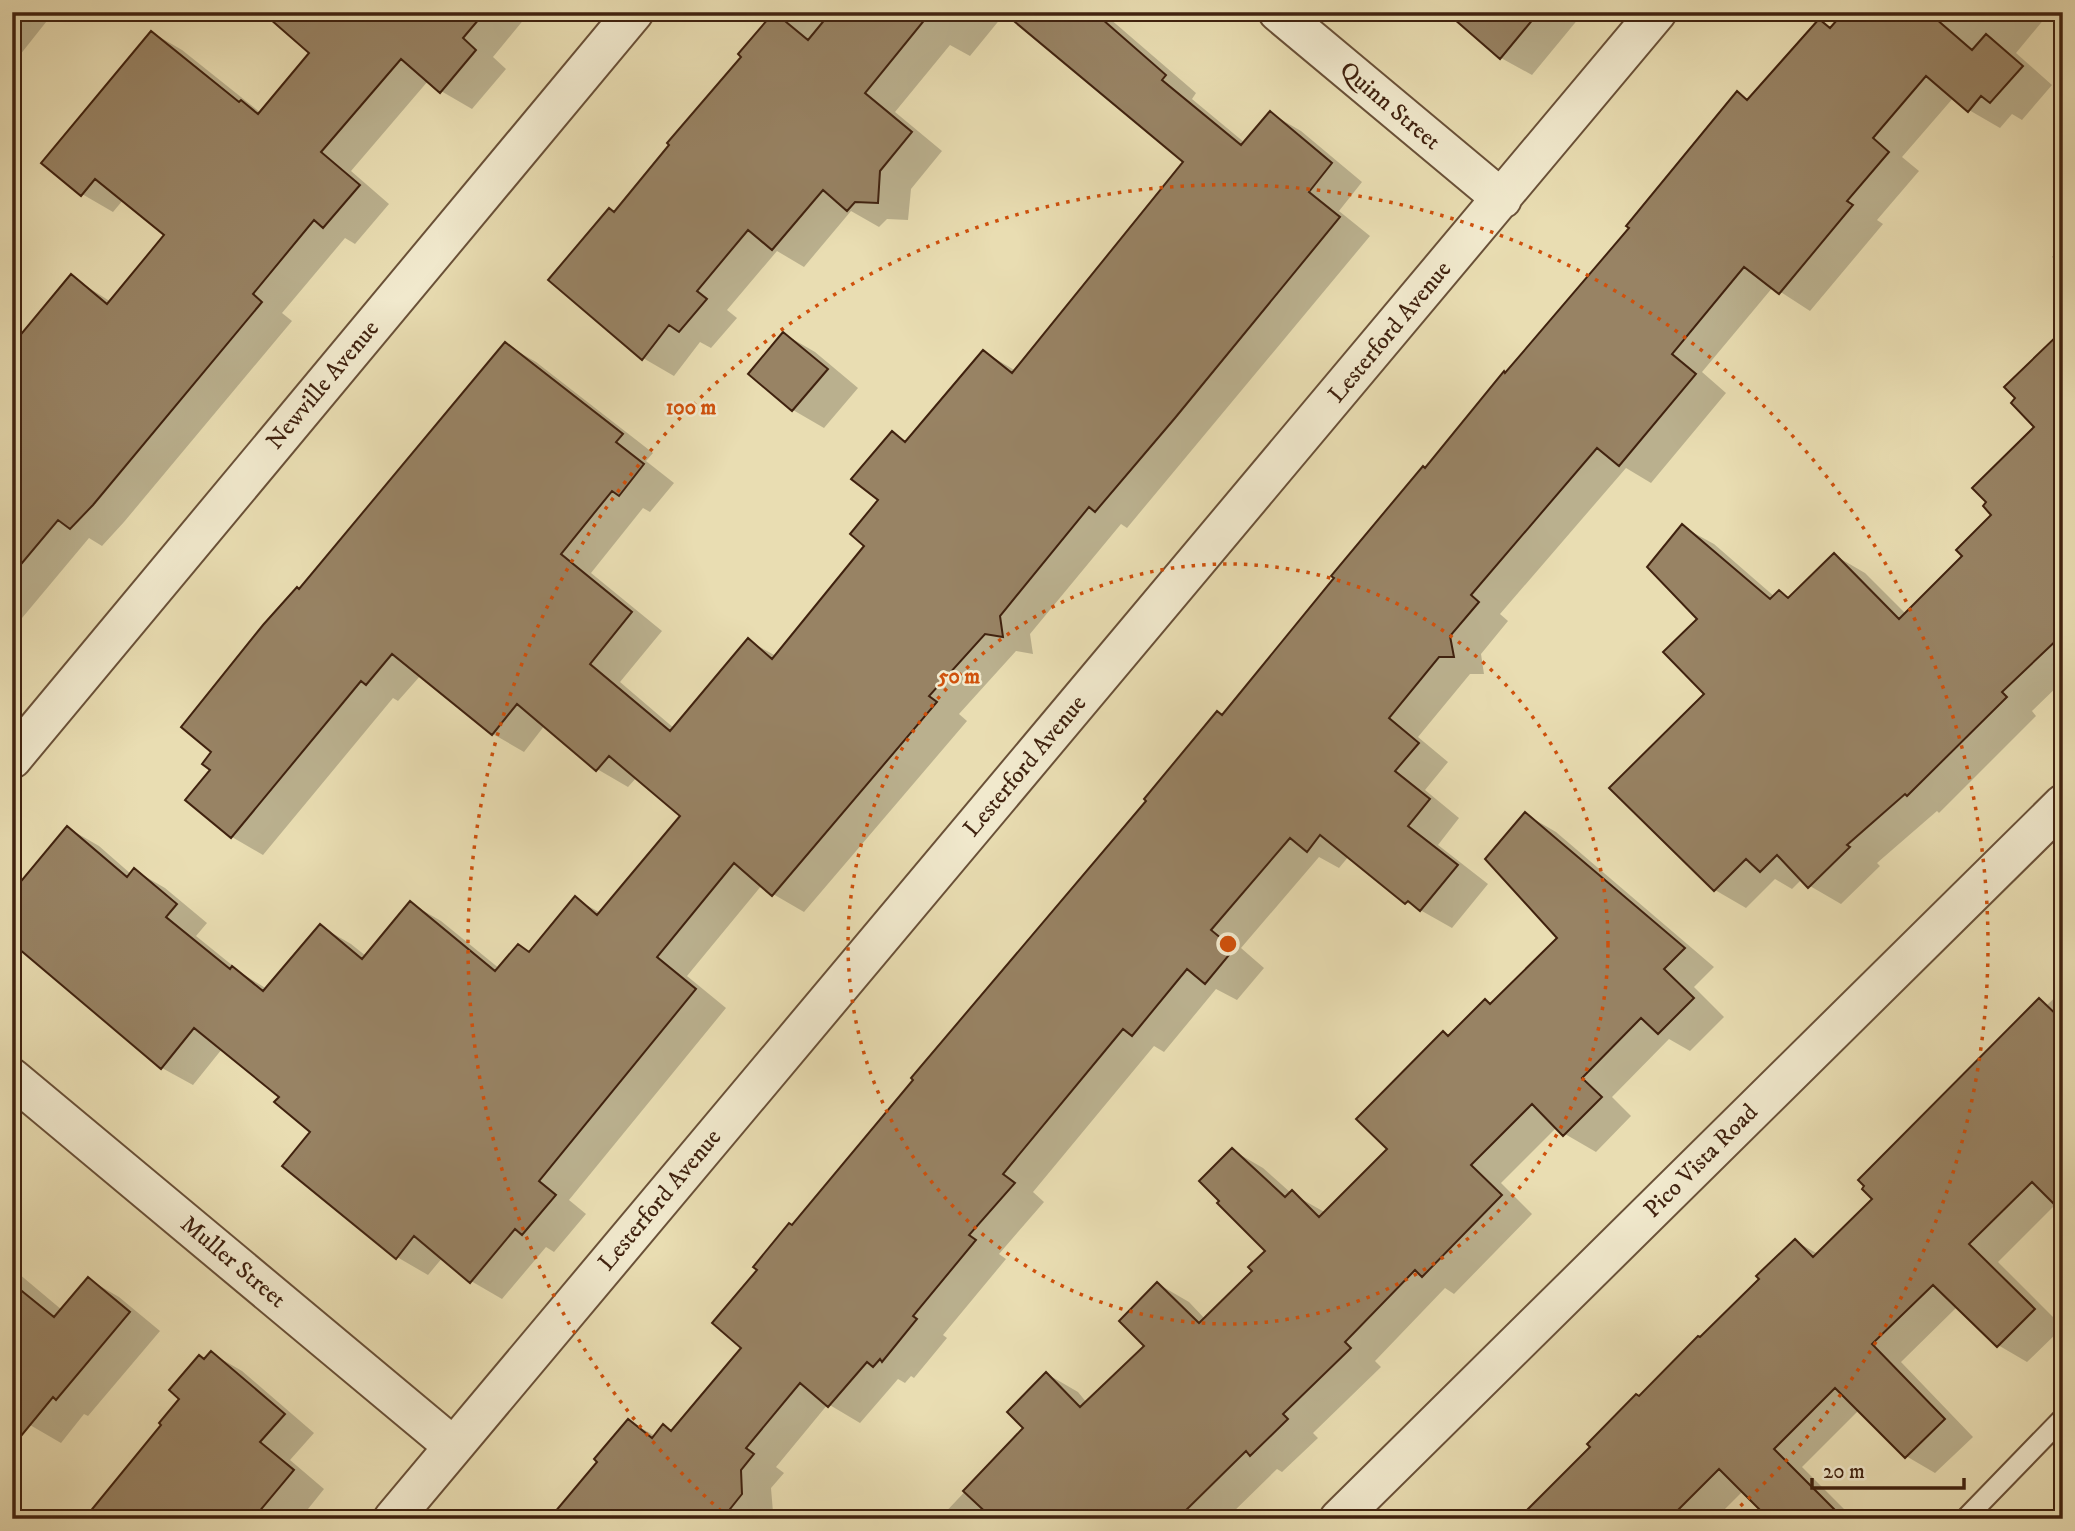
<svg xmlns="http://www.w3.org/2000/svg" width="2075" height="1531" viewBox="0 0 2075 1531" font-family="'IM FELL DW Pica',serif">
  <rect width="100%" height="100%" fill="#e9ddb2"/>
  <filter id="stains"><feTurbulence type="fractalNoise" baseFrequency=".00286" numOctaves="4"/><feColorMatrix values="0 0 0 0 .2 0 0 0 0 .09 0 0 0 0 .02 0 0 0 .5 -.17"/></filter>
  <radialGradient id="worn" r=".72"><stop offset=".6" stop-color="#630" stop-opacity="0"/><stop offset="1" stop-color="#630" stop-opacity=".3"/></radialGradient>
  <path fill="#0003" d="M12,12H54L12,65Z
    M158,12H179L172,21Z
    M288,12H530L493,57L506,69L472,109L441,91L428,81L351,171L389,204L355,244L345,238L282,313L292,321L124,522L102,546L89,538L12,630V333L21,338L72,277L111,302L166,235L123,200L113,212L82,194L151,32L182,50L261,113L312,52Z
    M777,12H1102L1196,93L1192,99L1245,143L1270,113L1301,131L1362,182L1339,211L1370,236L1127,528L1121,524L1030,634L1033,654L1016,651L959,714L967,721L804,912L773,894L762,885L687,976L726,1008L569,1200L586,1214L554,1252L546,1247L502,1299L471,1281L443,1257L428,1275L397,1257L312,1132L281,1097L222,1049L193,1085L162,1068L12,941L68,828L99,846L131,874L134,870L165,888L207,923L196,936L243,974L267,989L320,926L351,944L366,956L410,903L441,921L500,969L519,946L531,953L575,899L601,913L682,816L637,777L628,787L597,769L545,725L524,752L493,734L421,675L398,701L393,698L263,855L232,837L188,800L212,770L300,590L505,344L536,362L653,453L646,461L674,483L650,512L643,508L591,573L662,631L620,682L675,729L749,641L776,656L867,546L880,500L892,433L907,442L984,352L1016,371L1186,162L1006,12L970,56L950,45L895,112L942,151L911,189L908,220L887,219L879,227L851,211L804,267L777,251L727,310L737,318L711,348L700,342L674,376L643,358L614,214L743,57L740,54Z
    M1448,12H1584L1532,75L1501,58Z
    M1846,12H2050L2016,53L2052,85L2022,120L2012,114L2000,128L1969,110L1954,97L1902,157L1919,171L1877,220L1883,224L1810,311L1773,287L1702,372L1726,393L1651,483L1626,468L1500,614L1508,621L1481,654L1484,674H1470L1418,737L1448,762L1425,790L1459,818L1438,845L1488,884L1452,928L1406,902L1349,856L1339,868L1319,857L1241,948L1264,968L1237,1000L1216,989L1164,1052L1154,1046L1033,1192L1044,1202L999,1254L1006,1259L943,1335L947,1338L914,1378L911,1376L905,1383L898,1379L860,1423L828,1404L776,1467L784,1473L771,1488L773,1512L767,1519H554L629,1421L655,1436L663,1426L673,1432L744,1348L793,1227L1223,716L1425,470L1631,228L1737,94L1749,101L1819,21L1832,29Z
    M2063,244V266L2052,257Z
    M2063,332V681L2032,711L2036,716L1939,813L1937,811L1877,863L1880,866L1841,904L1810,886L1802,879L1792,889L1775,879L1746,908L1715,890L1706,694L1700,619L1683,527L1714,544L1775,597L1779,592L1790,598L1834,555L1865,573L1906,614L1965,556L1994,515L2036,427L2017,398Z
    M784,334L815,352L858,388L824,428L793,410L750,373Z
    M1525,814L1556,832L1714,967L1694,987L1724,1017L1690,1051L1669,1039L1612,1097L1631,1116L1596,1152L1565,1134L1557,1127L1501,1183L1532,1214L1454,1294L1445,1288L1375,1361L1381,1367L1313,1433L1318,1438L1282,1472L1277,1469L1226,1519H939L1025,1428L1047,1374L1078,1392L1087,1403L1146,1346L1158,1284L1189,1302L1205,1319L1254,1271L1268,1251L1232,1150L1263,1168L1291,1193L1326,1213L1389,1149L1444,1033L1450,1037L1491,1005L1560,938Z
    M2063,990V1210L2056,1204L1998,1262L2063,1327L2027,1362L1998,1345L1958,1306L1901,1362L1973,1437L1935,1473L1906,1456L1859,1410L1802,1467L1854,1519H1771L1743,1491L1715,1519H1520L1761,1279L1795,1241L1818,1254L1875,1200L2040,1001L2047,1005Z
    M12,1207L18,1212L12,1218Z
    M12,1268L62,1310L88,1279L119,1297L160,1331L88,1416L84,1414L61,1443L30,1425L12,1410Z
    M211,1353L242,1371L314,1433L290,1460L324,1489L300,1519H86L164,1425Z"/>
  <path fill="#988364" stroke="#40220f" stroke-width="2" d="M262,12H485L463,38L476,50L440,93L401,59L321,152L360,185L323,228L314,220L253,294L262,302L93,505L70,529L58,520L12,575V345L71,274L107,304L164,235L95,179L81,196L41,163L151,31L239,102L241,100L258,114L309,53Z
    M774,12L808,40L831,12H931L865,93L912,132L880,171L878,203L855,202L847,211L823,190L772,250L748,230L697,291L707,299L679,332L669,325L642,360L548,280L609,208L614,212L669,145L667,143L741,57L738,54Z
    M1003,12H1094L1166,75L1162,80L1241,145L1270,111L1332,163L1309,192L1340,217L1175,418L1095,512L1089,507L1000,616L1003,637L985,634L929,696L937,702L772,896L734,863L657,957L696,989L539,1181L556,1195L522,1235L515,1229L470,1283L414,1236L396,1259L282,1166L310,1132L274,1102L279,1097L194,1028L161,1069L12,943V892L67,826L127,877L134,868L177,904L166,917L230,969L232,966L263,991L320,924L362,959L410,901L495,971L518,944L529,952L575,896L597,915L680,816L609,756L596,771L517,704L492,735L392,654L366,685L361,681L231,838L185,800L210,770L202,764L211,752L181,727L263,625L297,587L299,589L505,342L623,434L616,442L644,464L619,496L612,491L561,554L632,612L590,664L670,731L748,638L772,659L864,546L850,534L878,500L851,479L892,431L905,442L983,350L1012,373L1183,162Z
    M1446,12H1539L1500,59Z
    M1844,12H1928L1972,50L1986,34L2023,66L1990,103L1981,96L1968,112L1926,76L1873,138L1889,152L1847,201L1853,205L1779,294L1744,267L1672,354L1696,374L1619,466L1597,448L1471,595L1479,602L1450,636L1454,657H1439L1389,718L1419,743L1395,771L1430,799L1408,826L1458,865L1420,911L1408,901L1405,904L1320,835L1307,852L1290,838L1211,930L1234,949L1205,984L1187,969L1132,1036L1123,1029L1003,1174L1015,1183L969,1235L976,1240L913,1316L917,1319L882,1362L880,1359L873,1367L867,1362L828,1407L800,1383L746,1448L754,1454L741,1470L742,1494L722,1519H549L597,1462L594,1459L628,1419L652,1438L663,1424L671,1431L741,1348L712,1323L757,1270L753,1267L789,1223L792,1225L913,1080L911,1078L1146,801L1144,799L1217,711L1222,715L1334,578L1331,576L1423,466L1425,468L1504,371L1505,373L1629,228L1626,226L1737,91L1747,100L1819,19L1830,28Z
    M2063,330V634L2002,692L2007,697L1907,796L1905,794L1847,845L1850,847L1808,888L1777,855L1760,872L1746,859L1714,891L1609,788L1704,694L1663,652L1697,619L1647,567L1682,524L1770,599L1779,590L1788,598L1834,553L1899,619L1962,556L1956,550L1991,515L1983,506L1986,502L1972,488L2034,427L2011,403L2015,398L2004,387Z
    M783,332L828,369L792,411L748,374Z
    M1525,812L1685,948L1664,969L1694,998L1658,1034L1641,1018L1582,1078L1602,1097L1563,1136L1532,1104L1471,1165L1502,1195L1422,1277L1415,1270L1345,1342L1351,1348L1283,1414L1288,1419L1250,1456L1246,1451L1177,1519H993L963,1491L1023,1428L1007,1412L1046,1372L1080,1407L1144,1346L1119,1321L1157,1282L1199,1323L1252,1271L1248,1267L1265,1251L1217,1203L1219,1201L1199,1181L1232,1148L1285,1197L1292,1190L1319,1217L1387,1149L1356,1119L1443,1031L1448,1036L1485,999L1490,1004L1557,938L1485,859Z
    M2039,998L2063,1021V1213L2032,1182L1969,1244L2035,1309L1997,1347L1933,1285L1872,1344L1945,1419L1905,1458L1835,1388L1774,1449L1844,1519H1769L1719,1469L1669,1519H1518L1590,1447L1587,1444L1636,1394L1639,1396L1698,1336L1700,1337L1759,1279L1756,1276L1795,1239L1813,1257L1872,1199L1862,1189L1864,1186L1858,1180Z
    M88,1277L130,1312L56,1400L53,1397L12,1447V1283L54,1317Z
    M211,1351L285,1414L260,1442L294,1470L253,1519H84L161,1425L159,1423L179,1399L169,1390L199,1355L204,1359Z"/>
  <g fill="none" stroke-linecap="round" stroke-linejoin="round">
    <defs>
      <path id="lane" d="M1965,1519L2063,1418"/>
      <path id="street" d="M1278,12L1502,199
        M12,759L634,12
        M12,1078L453,1446
        M393,1519L1657,12
        M1339,1519L2063,804"/>
    </defs>
    <use href="#lane" stroke="#6a5138" stroke-width="23"/>
    <use href="#street" stroke="#6a5138" stroke-width="42"/>
    <use href="#lane" stroke="#f1e9cd" stroke-width="19"/>
    <use href="#street" stroke="#f1e9cd" stroke-width="38"/>
  </g>
  <g fill="none" stroke="#cf510c" stroke-width="3.5" stroke-dasharray="3.5 7">
    <circle cx="1228" cy="944" r="380"/>
    <path d="M729 1518A760 760 0 1 1 1727 1518"/>
  </g>
  <g text-anchor="middle" dominant-baseline="central" stroke-width="5" stroke-linejoin="round" paint-order="stroke">
    <g font-size="24" fill="#40220f" stroke="#f1e9cd">
      <text transform="translate(1390 106) rotate(40)">Quinn Street</text>
      <text transform="translate(1390 332) rotate(-50)">Lesterford Avenue</text>
      <text transform="translate(323 385) rotate(-50)">Newville Avenue</text>
      <text transform="translate(1025 766) rotate(-50)">Lesterford Avenue</text>
      <text transform="translate(1701 1161) rotate(-45)">Pico Vista Road</text>
      <text transform="translate(660 1200) rotate(-50)">Lesterford Avenue</text>
      <text transform="translate(233 1262) rotate(40)">Muller Street</text>
    </g>
  </g>
  <circle cx="1228" cy="944" r="10" fill="#cf510c" stroke="#f1e9cd" stroke-width="3.5"/>
  <g font-size="21" text-anchor="middle" font-weight="bold" fill="#cf510c" stroke="#f1e9cd" stroke-width="5" stroke-linejoin="round" paint-order="stroke">
    <text x="691" y="414">100 m</text>
    <text x="959" y="683">50 m</text>
  </g>
  <rect width="2075" height="1531" fill="none" stroke="#e9ddb2" stroke-width="42"/>
  <rect x="14" y="14" width="2047" height="1503" fill="none" stroke="#40220f" stroke-width="3.5"/>
  <rect x="21" y="21" width="2033" height="1489" fill="none" stroke="#40220f" stroke-width="2"/>
  <path d="M1812 1478v10h152v-10" fill="none" stroke="#40220f" stroke-width="3.5"/>
  <text x="1823" y="1478" font-size="21" fill="#40220f" stroke="#f1e9cd" stroke-width="5" paint-order="stroke">20 m</text>
  <rect width="100%" height="100%" filter="url(#stains)"/>
  <rect width="100%" height="100%" fill="url(#worn)"/>
</svg>
